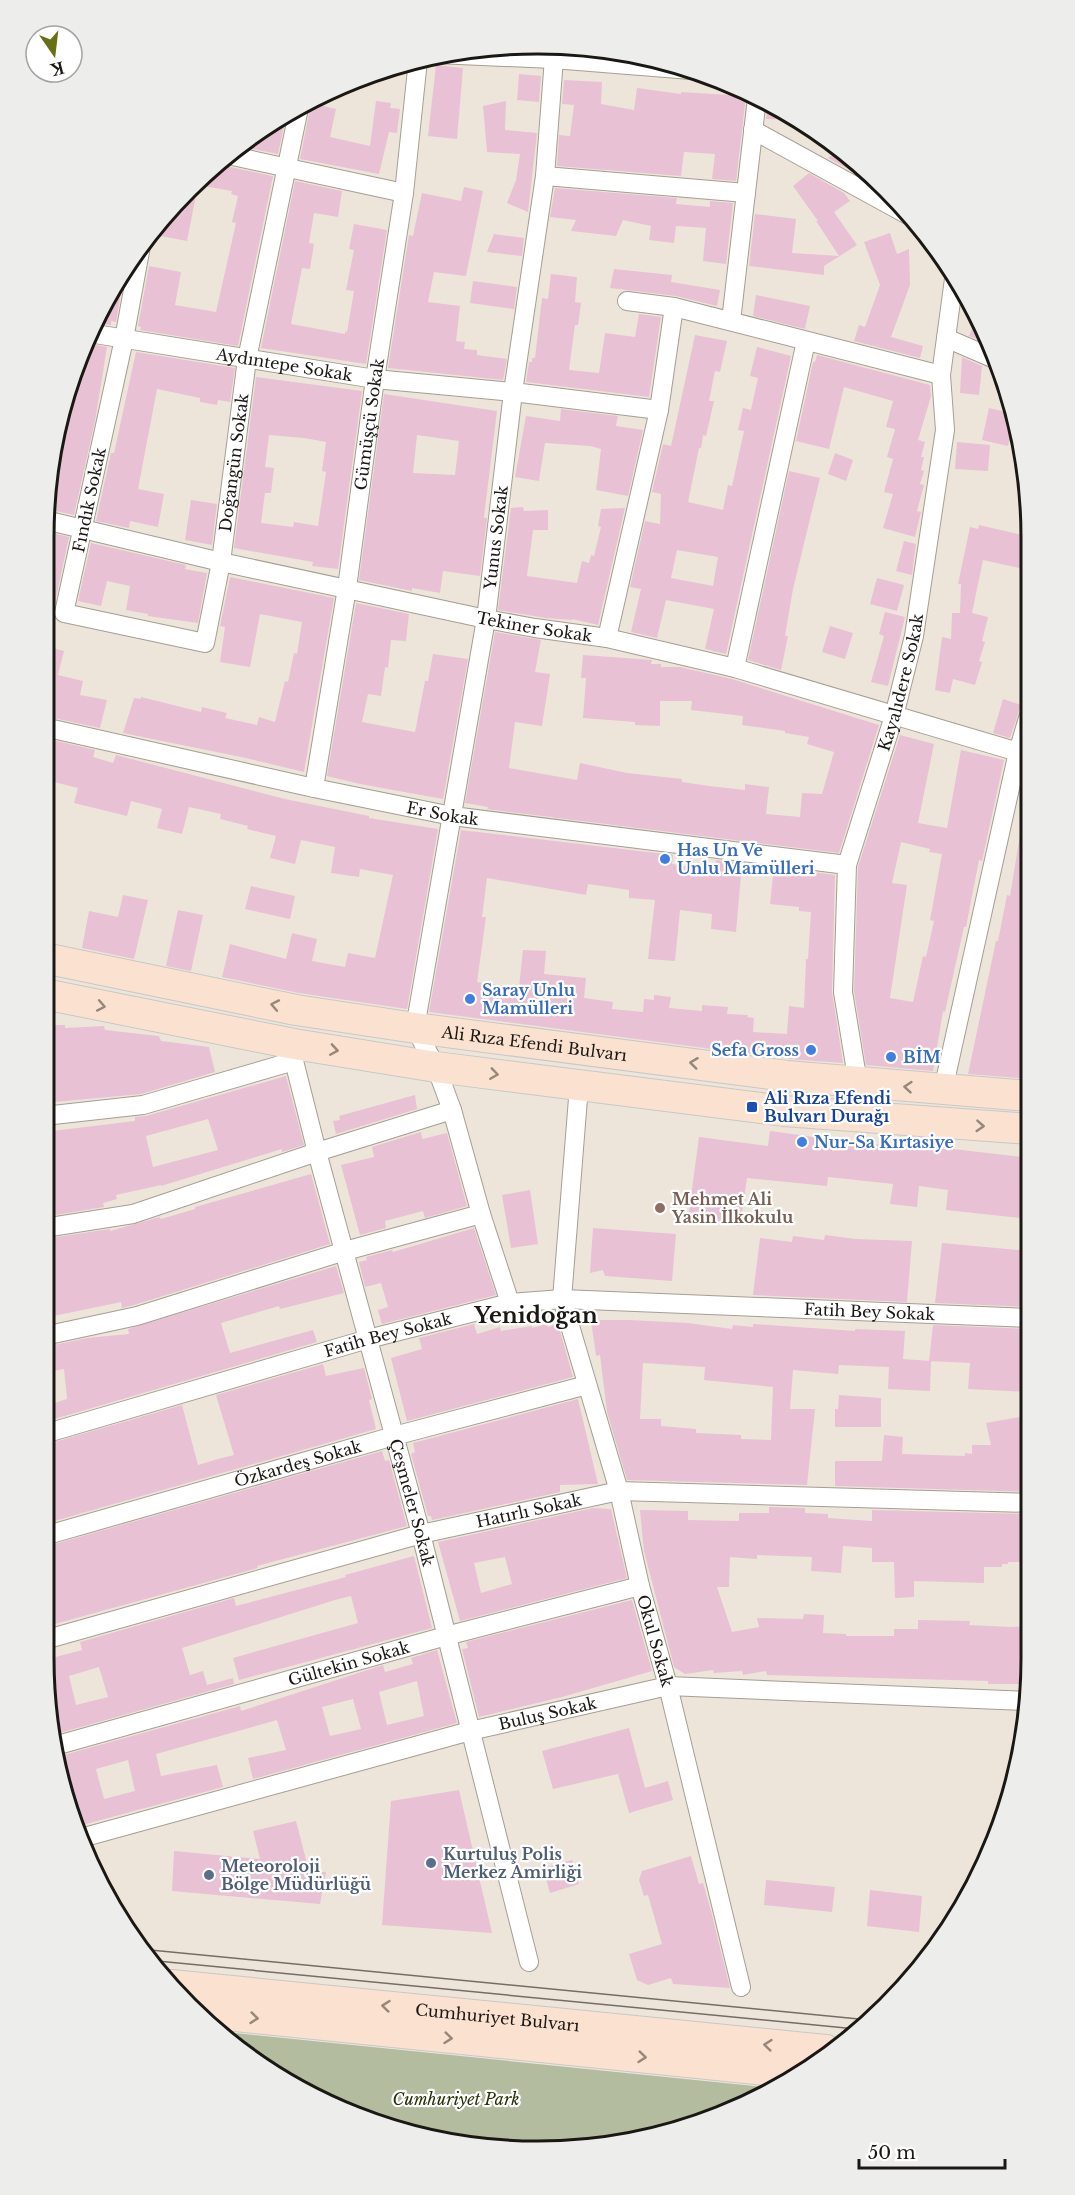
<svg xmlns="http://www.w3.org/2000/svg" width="1075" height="2195" viewBox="0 0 1075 2195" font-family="'Libre Baskerville',serif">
  <rect width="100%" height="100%" fill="#ede5da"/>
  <path fill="#b3bc9e" d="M215,2031L774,2088L756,2100L602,2147L441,2142L290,2085Z"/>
  <path fill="#e9c1d4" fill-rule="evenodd" d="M436,65L463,68L457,139L428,136Z
    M519,74L541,76L539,102L517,100Z
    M564,80L602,82L601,104L634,110L637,88L681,94V92L746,96L736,181L712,179L715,154L684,152L681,176L557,166L559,135L570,136L574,105L562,104Z
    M376,101L391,103L390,108L400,109L397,133L389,132L379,174L300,159L311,103L336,109L330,137L370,146Z
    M506,101L505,130L537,133L528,212L507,203L516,180L520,154L487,152L483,106Z
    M768,105L794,120L766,119Z
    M270,123L284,126L278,154L247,148L249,139Z
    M841,148L845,153L879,186L828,158Z
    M220,162L226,166L273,176L238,346L140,330L141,327L138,326L149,266L181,272L175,305L216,312L236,223L232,222L238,196L231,194L232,191L198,185L187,241L150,234L188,188Z
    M809,173L844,193L850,201L834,212L857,245L824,266V275L749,266L755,214L796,219L792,253L839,256L816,221H818L793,186Z
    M295,181L342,191L338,217L314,213L309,243L314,244L310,269L302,268L291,324L345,334V331L347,332L354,291L346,290L354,250L349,249L354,224L387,230L366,364L261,348Z
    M464,187L483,191L466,276L434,272L428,302L460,306L456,341L465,342L464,349L477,350V355L507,359L503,380L388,368L409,235L413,236L422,193L461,201Z
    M555,188L677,198L676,204L710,207V201L733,203L726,264L703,261L706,228L676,226L674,243L649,240L651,226L623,220L616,236L571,231L576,220L550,217Z
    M890,233L897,254L909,249L910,285L891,337L923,346L920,358L854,341L859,325L865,327L880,285L864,242Z
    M494,234L524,238L522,256L487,252Z
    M126,264L116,322L111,321V325L95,323Z
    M614,269L672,275L671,282L720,290L717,306L676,296L610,288Z
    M551,274L577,277L575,302L581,303L578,325H575L569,370L599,373L605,333L635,337L639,314L661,317L649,397L526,382L529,362H532V358H535L542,298L548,299Z
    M473,281L517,287L514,309L470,303Z
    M756,295L810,306L805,329L753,316Z
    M977,318L986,334L992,346L969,336Z
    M695,335L727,341L720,372L715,371L709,401H714L706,436L703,435L701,448H699L688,502L723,510L728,485L732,486L744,431L738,430L743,408L751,410L758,378L750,376L757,347L791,356L726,654L705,649L714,609L666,600L657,638L631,632L641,589L630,587L645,521L660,524L661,494L652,492L663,444L671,446ZM677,550L718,557L713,586L671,578Z
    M84,343L107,347L95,421L74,515L46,509L50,477L60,426L65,427L70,398L73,399L79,369L76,368L78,360Z
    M136,352L235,368L230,402L218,400L217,405L200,402V398L157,389L138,489L164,494L158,527L130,521L129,528L96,521L111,453H114Z
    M817,355L930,385L931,396L918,440L925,442L921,457H924L921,470L924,471L920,484L924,485L917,511L921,512L915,537L883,528L893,494L884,492L893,459L887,457L895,429L886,427L893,401L844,387L829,449L796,441L813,362H815Z
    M962,357L982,366L979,395L960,393Z
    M256,377L362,391L338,569L312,566L313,562L234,548ZM269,435L304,438L326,442L322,471L326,472L318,526L294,522L293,527L261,523L265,493H271L274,468L265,467Z
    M384,394L497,411L485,509L484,518H487L480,576L443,571L440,593L412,588V591L359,580ZM417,435L459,441L455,475L413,473Z
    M989,408L1011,413L1014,422L1008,446L982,440Z
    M561,409L618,416L616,426L643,430L628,496L596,490L601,449L590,446L545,443L539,481L515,477L526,416L560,421Z
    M957,442L990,445L988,471L955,469Z
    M835,453L853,460L846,481L828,474Z
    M789,471L820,478L793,589L785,636H788L781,670L748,660Z
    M191,500L217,504L212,545L185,540Z
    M523,507L524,511L548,510V530H533L527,576L577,583L582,561L589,563L591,555L594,556L601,527L598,526L601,509L625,508L598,625L572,619V620L546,618L498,610L511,508Z
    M979,525L1027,536L1028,570L983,560L972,613L988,617L982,641L985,642L979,661L982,662L975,685L953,679L950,693L935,690L942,637L951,639L952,613H960L961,584H958L970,527L978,529Z
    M44,531L69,537L50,626L44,625Z
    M904,541L916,544L912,575L896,571Z
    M91,543L186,565L185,569L207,573L198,623L148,616V614L126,610L130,586L107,581L101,606L78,601Z
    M230,577L334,598L304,772L246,758L123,733L134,698L141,699V697L201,712L202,707L227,713L225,718L257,725L259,717L275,722L285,681L288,682L294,653L297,654L302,622L260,614L250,667L220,662L225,627L220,626Z
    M877,578L904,585L897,611L870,604Z
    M356,603L409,614L406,641L391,640L388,668L385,667L381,696L368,694L362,722L415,732L425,681H428L433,654L468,659L443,799L360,784L327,776Z
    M885,612L905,617L888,686L871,682L884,636L879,634Z
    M830,626L853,633L845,659L822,652Z
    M495,632L541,640L535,672L550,674L542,726L515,722L509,768L577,780L580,763L627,773L682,779V782L709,786L745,790V784L769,787L766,814L800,817L802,793L822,794L834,752L807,744L809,737L785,733V731L742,725L743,716L691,710L692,701H660V726L635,725V722L583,718L586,678H581L583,655L652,660L651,664H661V667H680L732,679L879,725L839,853L487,809L488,807L465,803Z
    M44,646L64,651L58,675L83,681L80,695L107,700L100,728L44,716Z
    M1003,699L1021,705L1010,738L993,733Z
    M900,735L934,744L918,823L947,828L961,750L1004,760L982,861L979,860L966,927H964L945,1012L943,1011L933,1071L866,1065L854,991L858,867ZM901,842L930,849L929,852L942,854L930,920L934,921L926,957L923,956L913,1002L890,998L907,885L892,883Z
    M44,738L95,750L93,757L113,763L116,755L285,799L369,816V818L438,829L407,1009L299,993L222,977L230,944L286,959L292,933L317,939L312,961L345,967L348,953L375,958L393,875L360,869L359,877L331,873L335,847L301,840L295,864L270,858L276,836L247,829L248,826L220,819L221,814L189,807L182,834L157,828L162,809L131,801L127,816L74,803L78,788L50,781L51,776L44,774Z
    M461,830L673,855L672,864L685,866L715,869L716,860L742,863L736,932L711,929L712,914L680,910L675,961L648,959L655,900L629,898V890L588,884L586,895L487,878L482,917H486L477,982L519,988L523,950L546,951L544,974L586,978L584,998L613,1002L612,1009L643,1012L644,999L654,1000V995L671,997L669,1008L702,1011V1005L728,1007L727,1014L748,1015L747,1017L754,1018L753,1032L787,1034L789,1006L804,1008L806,959H808L811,912L799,911V907L770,904L774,867L835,875L832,992L843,1063L789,1059L429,1012Z
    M1020,835L1029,836V1079L968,1074L996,941H998L1007,895L1010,896Z
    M251,886L295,896L290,919L245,909Z
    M123,895L148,900L134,959L82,948L89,911L118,917Z
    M178,910L203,915L191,971L166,966Z
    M50,1025H65V1028L104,1026L105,1030L159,1036L161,1041L209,1047L215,1072L141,1094L44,1103V1081H50Z
    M286,1076L304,1145L282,1152V1149L161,1186V1185L116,1195L117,1199L103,1203L104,1207L44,1217V1132L135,1121V1117L146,1116ZM208,1119L218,1150L153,1167L146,1136Z
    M415,1095L417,1109L336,1134L333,1121L340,1120L339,1116Z
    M770,1131L866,1144L928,1147L953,1150V1149L1030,1158V1219L946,1210L948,1190L919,1186L917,1207L890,1204L893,1184L828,1177L827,1186L747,1178L740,1226L688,1219L699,1137L768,1146Z
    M421,1132L422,1139L447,1133L467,1206L425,1218L423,1211L385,1221L386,1228L360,1235L341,1165L374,1157L372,1147Z
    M311,1174L330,1244L134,1305L122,1308L121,1302L44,1318V1239L110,1229V1231L160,1217L161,1219L195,1209V1207Z
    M530,1190L538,1244L511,1248L502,1195Z
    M474,1228L496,1295L382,1324L378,1310L388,1307L381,1283L365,1287L359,1262L367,1260L366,1257L392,1250L393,1252Z
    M593,1228L676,1234L672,1281L605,1276L603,1270L590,1273Z
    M825,1235L856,1239L912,1241L907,1302L753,1295L760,1238L792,1242L793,1236L824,1240Z
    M942,1243L1030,1251V1307L935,1303Z
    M336,1266L344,1293L280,1309L279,1306L221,1323L230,1353L313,1330L317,1342L44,1422V1406L67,1399L64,1369L44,1373V1347L87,1338L129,1334L128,1329Z
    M591,1320H629L688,1323L732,1329L733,1325L753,1327V1324L855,1331V1329L905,1331L903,1359L931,1361L930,1391L888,1389L889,1367L839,1365L838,1374L793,1370L790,1409H815L807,1485L627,1480L607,1412L600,1355L596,1356ZM643,1363L705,1367L704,1380L773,1387L771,1440L741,1439V1435L696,1433V1429L661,1426V1419H640Z
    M474,1324L477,1334L500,1327L501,1331L532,1326V1328L547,1324L548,1327L558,1324L573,1377L407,1421L391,1358L422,1349L419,1338Z
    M933,1325L1030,1329L1031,1392L968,1389L970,1363L929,1361Z
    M323,1364L326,1376L364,1368L372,1399L369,1400L376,1429L44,1524V1445L182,1405L198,1465L218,1459L234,1455L216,1395Z
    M839,1395L881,1398V1427H835V1409H838Z
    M578,1399L598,1484L560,1485V1492L432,1520L431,1516H428L411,1454L415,1452L413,1443Z
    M1031,1415V1492L835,1486V1461H882L884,1435L903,1437L902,1454L965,1456V1453L972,1454V1445H991L986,1423Z
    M382,1451L385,1461L389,1460L407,1526L257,1566L258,1568L44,1627V1547Z
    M769,1507L805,1508V1513L828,1514V1518L872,1521V1510L1031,1514V1562H1008V1564H1002V1567H984V1583L914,1581V1597L895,1598L894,1562H872V1548L843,1546L841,1573L811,1571L812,1557L757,1555V1559L730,1557L729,1587H717L732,1632L759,1627L757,1618L803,1619L804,1614L824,1615L823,1633L846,1634V1636H894V1629H918V1620L970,1621L969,1625L1011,1627L1027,1626V1633H1031L1029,1684H988V1681L767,1675L766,1671L743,1675L742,1671L714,1673L713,1670L685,1674L674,1667L644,1551L640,1510L688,1511V1520L739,1521V1513H769Z
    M593,1508L611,1509L627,1578L460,1621L438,1542ZM505,1557L512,1584L481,1593L474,1563Z
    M414,1556L432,1628L239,1680L233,1658L358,1623L351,1596L335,1600L182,1648L190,1675L203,1671L207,1685L233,1678L234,1684L56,1734L44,1660L82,1650L80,1642L234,1598L236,1606L346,1577L345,1575ZM99,1667L108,1697L76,1705L69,1676Z
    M632,1600L652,1671L562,1697L479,1717L462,1649L468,1648L466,1642Z
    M437,1650L457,1723L253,1779L248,1758L286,1750L277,1720L156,1754L161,1776L217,1765L223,1787L75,1827L70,1817L60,1756L240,1706L241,1711L383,1665L385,1672L413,1664L411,1658ZM417,1681L424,1716L387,1725L379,1692ZM353,1699L361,1729L330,1736L322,1707ZM128,1760L135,1791L104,1799L96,1769Z
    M629,1728L645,1788L668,1781L673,1800L629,1813L618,1774L553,1789L542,1751Z
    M459,1790L492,1933L382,1925L391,1801Z
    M296,1821L309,1871L326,1872L320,1904L172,1891L174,1851L260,1859L253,1831Z
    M691,1856L699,1884L703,1883L711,1911L730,1988L673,1984L671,1978L648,1985L637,1980L629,1954L662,1944L648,1895L644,1896L639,1880L642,1871Z
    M572,1860L579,1884L550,1893L543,1868Z
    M766,1880L835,1887L832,1912L764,1905Z
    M870,1890L922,1896L919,1932L867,1926Z"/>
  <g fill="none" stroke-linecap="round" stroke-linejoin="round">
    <defs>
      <g id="minor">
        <path d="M436,54L553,59L691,70"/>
        <path d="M753,130L908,215"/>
        <path d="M228,155L404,193"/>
        <path d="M545,176L746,193"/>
        <path id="s1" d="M141,246L124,339L64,613L205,643L221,562L247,359L299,108"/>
        <path d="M627,301L674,307L941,375"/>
        <path d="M731,321L757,98"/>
        <path id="s2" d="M89,333L375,379L513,392L659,410"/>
        <path d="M946,338L997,360"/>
        <path id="s3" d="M45,520L221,562L486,619L535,628L607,638L735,668L1018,752L1028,751"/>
        <path d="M607,638L659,410L674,307"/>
        <path d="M735,668L806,341"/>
        <path id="s4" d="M44,727L314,788L452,816L847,865"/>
        <path id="s5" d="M314,788L347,588L375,379L404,193L418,60"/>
        <path id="s6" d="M294,1044V1061L317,1152L421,1534L529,1962"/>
        <path id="s7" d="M858,1083L843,992L847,865L894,716L914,636L945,430L941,375L954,279"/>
        <path id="s8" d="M579,1086L562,1299L619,1491L640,1586L668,1686L741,1987"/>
        <path d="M943,1090L1018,752L1028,718"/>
        <path d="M44,1116L143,1105L294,1061"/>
        <path d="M44,1228L133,1214L317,1152L452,1110"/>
        <path id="s9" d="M510,1303L481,1214L452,1110L436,1067L415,1028L486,619L513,392L545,176L555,45"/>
        <path d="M44,1336L137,1316L345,1251L481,1214"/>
        <path id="s10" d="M44,1434L368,1339L510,1303L562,1299L1030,1318"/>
        <path id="s11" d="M44,1536L394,1436L587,1385"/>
        <path id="s12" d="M44,1640L421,1534L619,1491L1031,1503"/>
        <path id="s13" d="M58,1745L446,1636L640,1586"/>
        <path id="s14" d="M81,1838L470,1731L668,1686L1027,1701"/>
      </g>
      <g id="primary">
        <path id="s15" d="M44,958L296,1010L415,1028L787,1076L1029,1096"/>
        <path d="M44,994L294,1044L436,1067L784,1111L1030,1129"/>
        <path id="s16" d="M171,1985L826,2050"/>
        <path d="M196,2012L795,2073"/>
      </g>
    </defs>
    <use href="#minor" stroke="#a59e93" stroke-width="20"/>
    <use href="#primary" stroke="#c8c8c7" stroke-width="32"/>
    <use href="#minor" stroke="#fff" stroke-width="18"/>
    <use href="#primary" stroke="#fae1d0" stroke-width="30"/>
    <path stroke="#726d66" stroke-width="1.5" d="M140,1949L869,2020
      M147,1960L856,2029"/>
  </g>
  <defs><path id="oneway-chevron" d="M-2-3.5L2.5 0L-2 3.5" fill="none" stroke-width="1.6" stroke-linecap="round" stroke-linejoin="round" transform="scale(1.5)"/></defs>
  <g stroke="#96877b">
    <use href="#oneway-chevron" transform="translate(275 1005) rotate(-169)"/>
    <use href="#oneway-chevron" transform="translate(101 1006) rotate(11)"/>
    <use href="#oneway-chevron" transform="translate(334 1050) rotate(9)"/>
    <use href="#oneway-chevron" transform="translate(694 1063) rotate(-173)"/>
    <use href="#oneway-chevron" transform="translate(494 1074) rotate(8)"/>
    <use href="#oneway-chevron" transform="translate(908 1087) rotate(-175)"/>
    <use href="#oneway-chevron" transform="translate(980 1126) rotate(4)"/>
    <use href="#oneway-chevron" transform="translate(386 2006) rotate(-174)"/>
    <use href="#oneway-chevron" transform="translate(254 2018) rotate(6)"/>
    <use href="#oneway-chevron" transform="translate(448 2038) rotate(6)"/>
    <use href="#oneway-chevron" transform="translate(768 2045) rotate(-174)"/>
    <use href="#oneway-chevron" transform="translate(642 2057) rotate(6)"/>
  </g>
  <g fill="#3f7fe0" stroke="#fff" stroke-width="2">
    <circle cx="665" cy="859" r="6"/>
    <circle cx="470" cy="999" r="6"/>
    <circle cx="811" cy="1050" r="6"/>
    <circle cx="891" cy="1057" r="6"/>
    <circle cx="802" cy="1142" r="6"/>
  </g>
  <rect fill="#1a4fb4" stroke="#fff" stroke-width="2" x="746" y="1101" width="12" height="12" rx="3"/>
  <circle fill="#8d6e63" stroke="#fff" stroke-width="2" cx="660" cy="1208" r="6"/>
  <g fill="#5c6f8a" stroke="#fff" stroke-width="2">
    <circle cx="431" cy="1863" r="6"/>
    <circle cx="209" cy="1875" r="6"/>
  </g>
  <g text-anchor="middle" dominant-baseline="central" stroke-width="4.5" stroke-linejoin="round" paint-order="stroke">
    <g font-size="16" fill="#1b1814" stroke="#fff">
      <text stroke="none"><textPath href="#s2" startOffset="198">Aydıntepe Sokak</textPath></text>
      <text stroke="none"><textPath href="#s5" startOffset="368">Gümüşçü Sokak</textPath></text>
      <text stroke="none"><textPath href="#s1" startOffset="702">Doğangün Sokak</textPath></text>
      <text transform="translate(89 500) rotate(-78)">Fındık Sokak</text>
      <text stroke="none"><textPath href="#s9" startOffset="789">Yunus Sokak</textPath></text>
      <text stroke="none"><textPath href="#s3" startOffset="501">Tekiner Sokak</textPath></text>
      <text stroke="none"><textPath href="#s7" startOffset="410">Kayalıdere Sokak</textPath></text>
      <text stroke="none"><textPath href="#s4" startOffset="408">Er Sokak</textPath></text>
      <text stroke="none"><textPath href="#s15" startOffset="498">Ali Rıza Efendi Bulvarı</textPath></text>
      <text stroke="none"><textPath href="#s10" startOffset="844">Fatih Bey Sokak</textPath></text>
      <text stroke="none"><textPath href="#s10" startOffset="358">Fatih Bey Sokak</textPath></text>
      <text stroke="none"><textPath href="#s11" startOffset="264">Özkardeş Sokak</textPath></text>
      <text stroke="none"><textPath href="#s6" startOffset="474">Çeşmeler Sokak</textPath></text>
      <text stroke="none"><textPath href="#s12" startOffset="502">Hatırlı Sokak</textPath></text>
      <text stroke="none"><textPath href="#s8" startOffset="568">Okul Sokak</textPath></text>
      <text stroke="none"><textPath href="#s13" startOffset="302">Gültekin Sokak</textPath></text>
      <text stroke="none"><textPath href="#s14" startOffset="483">Buluş Sokak</textPath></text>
      <text stroke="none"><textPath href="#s16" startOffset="328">Cumhuriyet Bulvarı</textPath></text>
    </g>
    <g font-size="16" font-weight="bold" fill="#366cbe" stroke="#fff" text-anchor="start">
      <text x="677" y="850">Has Un Ve<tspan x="677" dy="18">Unlu Mamülleri</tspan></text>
      <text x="482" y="990">Saray Unlu<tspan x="482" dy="18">Mamülleri</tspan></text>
      <text x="799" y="1050" text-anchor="end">Sefa Gross</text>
      <text x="903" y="1057">BİM</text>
      <text x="814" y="1142">Nur-Sa Kırtasiye</text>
    </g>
    <g font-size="16" font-weight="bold" fill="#164399" stroke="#fff" text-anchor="start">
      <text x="764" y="1098">Ali Rıza Efendi<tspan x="764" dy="18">Bulvarı Durağı</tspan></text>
    </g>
    <g font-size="16" font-weight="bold" fill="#785e54" stroke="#fff" text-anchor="start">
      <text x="672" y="1199">Mehmet Ali<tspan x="672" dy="18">Yasin İlkokulu</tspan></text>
    </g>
    <g font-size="16" font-weight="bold" fill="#4e5e75" stroke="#fff" text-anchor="start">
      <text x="443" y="1854">Kurtuluş Polis<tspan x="443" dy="18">Merkez Amirliği</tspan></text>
      <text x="221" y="1866">Meteoroloji<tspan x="221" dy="18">Bölge Müdürlüğü</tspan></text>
    </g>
    <g font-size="16" font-style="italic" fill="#263005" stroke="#fff">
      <text x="456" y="2099">Cumhuriyet Park</text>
    </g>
    <g font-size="22" font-weight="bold" fill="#1b1814" stroke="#fff">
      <text x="536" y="1315">Yenidoğan</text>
    </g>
  </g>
  <path d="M0 0H1075V2195H0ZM537 54H538A483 483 0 0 1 1021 537V1658A483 483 0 0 1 538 2141H537A483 483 0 0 1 54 1658V537A483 483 0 0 1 537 54Z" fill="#ededec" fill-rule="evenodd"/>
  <path fill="none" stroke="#1b1814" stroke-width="3" d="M537 54H538A483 483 0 0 1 1021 537V1658A483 483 0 0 1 538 2141H537A483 483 0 0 1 54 1658V537A483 483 0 0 1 537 54Z"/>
  <g transform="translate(54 54) rotate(166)"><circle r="28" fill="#ffffff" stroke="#a4a3a1" stroke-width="1.5"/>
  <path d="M0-4.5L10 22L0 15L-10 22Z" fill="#696f14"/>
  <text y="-9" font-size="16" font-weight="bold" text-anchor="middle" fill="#1b1814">K</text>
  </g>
  <path d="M859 2159v9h146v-9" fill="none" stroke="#1b1814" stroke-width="3"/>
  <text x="868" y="2159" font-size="18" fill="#1b1814" stroke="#ffffff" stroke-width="4.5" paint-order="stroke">50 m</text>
</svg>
